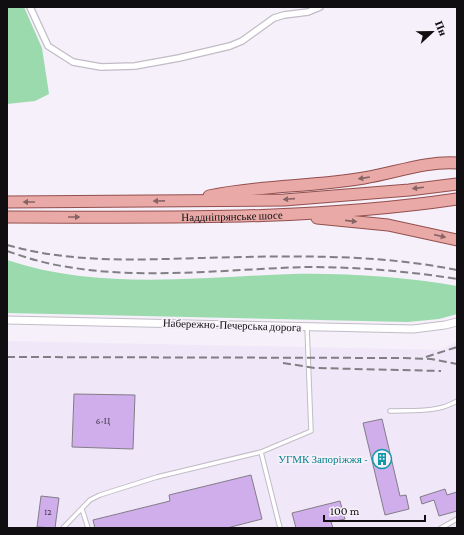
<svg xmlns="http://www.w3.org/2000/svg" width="464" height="535" viewBox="0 0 464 535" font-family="'Crimson Pro',serif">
  <rect width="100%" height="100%" fill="#f5f0f9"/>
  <path fill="#f0e7f8" d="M7,341L441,350L457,341V528H7Z"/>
  <path fill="#9adaad" d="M7,7H24L42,48L49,94L35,101L7,104Z
    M7,260C100,291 198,277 293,274C347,273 404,277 457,286V314L439,319L408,322L7,313Z"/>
  <path fill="#d0adeb" stroke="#827d86" d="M74,394L135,395L133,449L72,447Z
    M382,419L400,496L406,495L409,509L385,515L363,423Z
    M251,475L262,519L227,528H95L93,520L170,501L169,495Z
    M445,489L447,495L457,492V511L439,516L434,500L422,504L420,497Z
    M41,496L59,498L55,528L37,527Z
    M340,501L345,519L331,522L333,528H296L292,513Z"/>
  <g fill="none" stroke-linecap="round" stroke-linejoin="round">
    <defs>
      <path id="service" d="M390,411C413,410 437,413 457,401
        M261,452L280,528
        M82,509L88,528
        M63,528L90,500L100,495L157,477L261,452L311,431L307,327
        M441,528L457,519"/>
      <path id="pedestrian" d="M30,7L48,46L73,62L101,67L135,66L179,58L230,46L242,41L274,18L284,15L308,12L320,7"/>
      <path id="minor" d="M7,320L413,329L445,325L457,322"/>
      <g id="primary">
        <path d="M209,196C260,185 312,187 364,178C395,173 425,161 457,163"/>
        <path d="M7,202L284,200L409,190L457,184"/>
        <path id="s1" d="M7,217C157,217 308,221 457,199"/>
        <path d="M317,218L388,225L457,240"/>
      </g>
    </defs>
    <use href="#service" stroke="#c1bcc6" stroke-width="5.5"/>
    <use href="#pedestrian" stroke="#c1bcc6" stroke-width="8"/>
    <use href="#minor" stroke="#c1bcc6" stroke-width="9"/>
    <use href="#primary" stroke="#934f4d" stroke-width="13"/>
    <use href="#service" stroke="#fff" stroke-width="3.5"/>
    <use href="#pedestrian" stroke="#fff" stroke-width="5.5"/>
    <use href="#minor" stroke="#fff" stroke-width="7"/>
    <use href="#primary" stroke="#e9aaa7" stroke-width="11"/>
    <path stroke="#817e84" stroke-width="2" stroke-dasharray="8 4" stroke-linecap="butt" d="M7,245C71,263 134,260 200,258C286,256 372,253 457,270
      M7,251C27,258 47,264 68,267C144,280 230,269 307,267C357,267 407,271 457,279
      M7,357L404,358L431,359L457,364
      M426,357L457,347
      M283,363L315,368L441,371"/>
  </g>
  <defs><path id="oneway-solid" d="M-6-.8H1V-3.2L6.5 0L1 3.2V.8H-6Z"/></defs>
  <g fill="#876464">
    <use href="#oneway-solid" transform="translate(364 178) rotate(171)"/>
    <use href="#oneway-solid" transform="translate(418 188) rotate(173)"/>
    <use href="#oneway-solid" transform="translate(289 199) rotate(176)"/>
    <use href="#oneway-solid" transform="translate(159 201) rotate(179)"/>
    <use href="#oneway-solid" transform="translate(29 202) rotate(-180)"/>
    <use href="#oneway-solid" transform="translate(74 217)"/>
    <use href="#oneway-solid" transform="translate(351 221) rotate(6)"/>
    <use href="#oneway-solid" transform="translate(440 236) rotate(13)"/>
  </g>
  <defs>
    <symbol id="building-ring" viewBox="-11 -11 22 22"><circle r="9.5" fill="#f5f0f9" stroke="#0f9aa8" stroke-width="1.5"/><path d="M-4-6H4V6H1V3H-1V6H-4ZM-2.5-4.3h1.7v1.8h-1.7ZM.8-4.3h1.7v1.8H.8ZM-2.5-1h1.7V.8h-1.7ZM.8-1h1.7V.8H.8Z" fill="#0f9aa8"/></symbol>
  </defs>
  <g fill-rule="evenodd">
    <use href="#building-ring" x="371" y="448" width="22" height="22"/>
  </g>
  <g text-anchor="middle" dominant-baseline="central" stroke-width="3.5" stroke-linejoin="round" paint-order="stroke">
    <g font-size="9" fill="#403648">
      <text x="103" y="421">6-Ц</text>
      <text x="48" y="512">12</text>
    </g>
    <g font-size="11" fill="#100e11" stroke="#f5f0f9">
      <text stroke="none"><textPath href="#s1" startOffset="225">Наддніпрянське шосе</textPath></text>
      <text transform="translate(232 325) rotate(2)">Набережно-Печерська дорога</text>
    </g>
    <g font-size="11" fill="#0d838f" stroke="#f5f0f9" text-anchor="end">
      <text x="368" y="459">УГМК Запоріжжя -</text>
    </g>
  </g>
  <rect width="464" height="535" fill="none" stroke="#100e11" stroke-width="16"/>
  <g transform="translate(432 32) rotate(68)" stroke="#f5f0f9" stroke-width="3" paint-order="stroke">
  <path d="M0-3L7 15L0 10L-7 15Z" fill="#100e11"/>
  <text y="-6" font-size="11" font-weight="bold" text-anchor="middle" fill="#100e11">Пн</text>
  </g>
  <path d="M324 515v6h101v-6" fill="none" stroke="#100e11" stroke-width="2"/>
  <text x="330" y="515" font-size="12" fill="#100e11" stroke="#f5f0f9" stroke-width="3" paint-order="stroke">100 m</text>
</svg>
